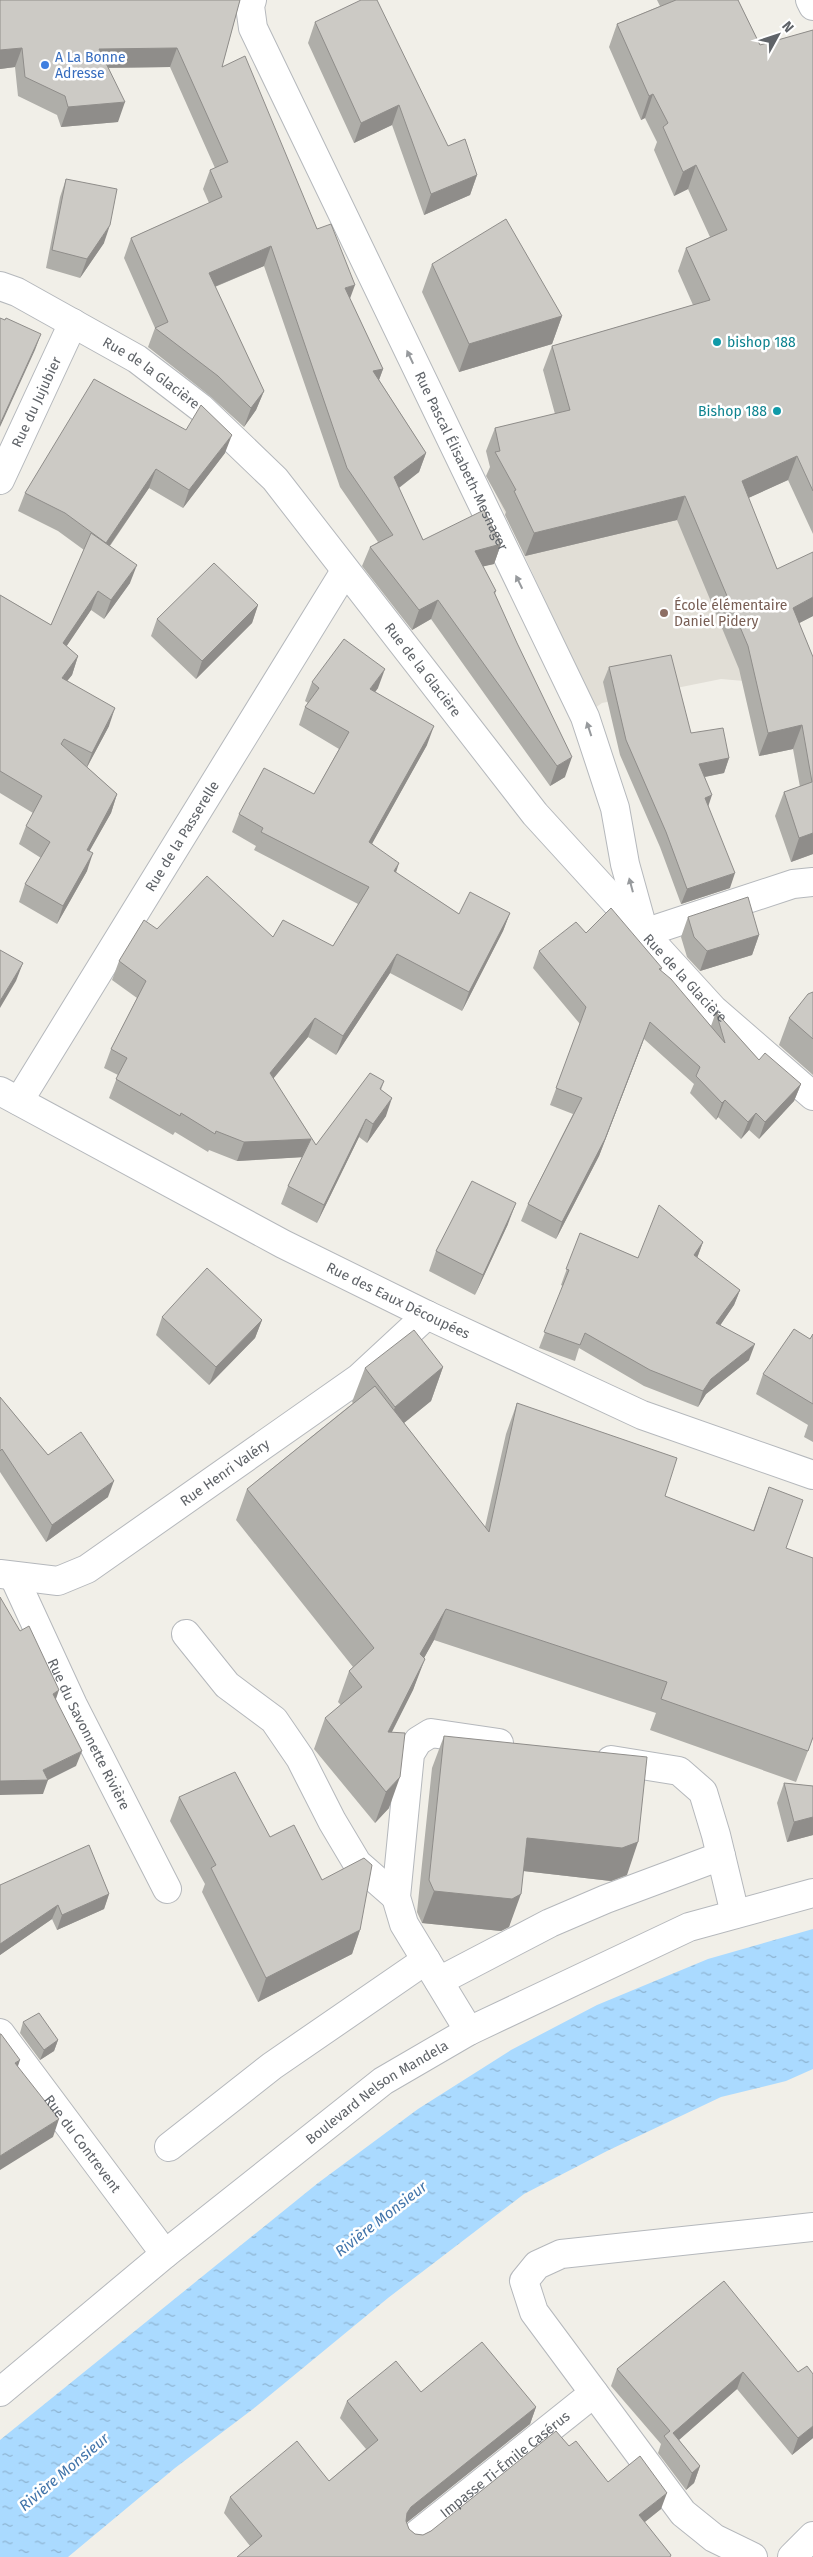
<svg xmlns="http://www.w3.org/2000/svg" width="813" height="2557" viewBox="0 0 813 2557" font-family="'Fira Sans',sans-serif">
  <defs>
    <pattern id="water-ripples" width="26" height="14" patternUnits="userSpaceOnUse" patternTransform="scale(1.25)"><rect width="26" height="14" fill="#aadaff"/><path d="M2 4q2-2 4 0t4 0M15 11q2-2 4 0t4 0" fill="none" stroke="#8eb4d2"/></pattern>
  </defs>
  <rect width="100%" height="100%" fill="#f1efe8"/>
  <path fill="#e1ded6" d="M710,428L744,681L721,679L602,703L595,708L493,488Z"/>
  <path fill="url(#water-ripples)" d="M813,1929V2069L786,2081L721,2097L607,2151L524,2194L388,2298L253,2409L175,2468L68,2557H0V2440L318,2183L418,2109L511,2050L597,2005L708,1959Z"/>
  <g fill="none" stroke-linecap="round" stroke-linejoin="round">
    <defs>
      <g id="minor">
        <path id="s1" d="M252,0L250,6L253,28L585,717L615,808L625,864L643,929"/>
        <path d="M810,0L813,6"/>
        <path id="s2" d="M0,286L17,292L137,359L201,408L275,479L535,814L713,1009L813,1096"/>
        <path id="s3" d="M0,480L73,323"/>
        <path d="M644,933L793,884L813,882"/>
        <path id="s4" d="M0,1091L283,1244L427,1315L642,1415L813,1475"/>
        <path id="s5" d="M19,1101L345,571"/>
        <path id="s6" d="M0,1574L58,1581L87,1569L359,1378L427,1315"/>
        <path id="s7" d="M14,1577L73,1705L167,1889"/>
        <path d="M186,1634L227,1685L274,1720L300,1758L332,1821L357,1863L396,1897"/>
        <path d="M611,1760L679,1771L703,1792L716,1835L735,1914"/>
        <path d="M439,1981L550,1923L606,1899L721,1856"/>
        <path d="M469,2031L404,1924L396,1897L410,1754L418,1741L431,1733L499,1743"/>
        <path id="s8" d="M0,2033L165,2254"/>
        <path d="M169,2147L272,2066L426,1960"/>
        <path id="s9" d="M0,2392L165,2254L383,2081L469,2031L689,1927L813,1893"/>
        <path id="s10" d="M415,2536L594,2393"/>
        <path d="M753,2557L714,2538L683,2513L534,2312L524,2281L537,2265L561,2254L813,2227"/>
        <path d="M792,2557L813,2536"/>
      </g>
    </defs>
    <use href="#minor" stroke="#b5b8bc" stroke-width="30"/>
    <use href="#minor" stroke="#fff" stroke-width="28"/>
  </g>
  <path fill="#afaea9" d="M0,0H240L222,67L317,229L383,369L379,380L426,453L419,472L399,488L423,540L501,544L494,564L483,566L496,591L495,594L565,777L550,786L431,619L412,630L362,566L370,547L378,542L340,487L264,266L215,287L264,391L256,410L244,427L210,396L148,347L155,328L124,258L131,238L209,203L203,189L210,170L215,168L170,67L109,68L118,122L61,127L57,115L18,96L15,67L0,69Z
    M657,0H738L760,45L813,30V534L788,480L748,498L777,569L813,616L799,623L813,657V854L791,862L775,816L784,792L800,787L793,749L759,756L739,669L677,520L525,556L505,515L506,512L486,476L490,467L486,451L495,428L555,414L543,370L552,346L693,305L678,271L686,248L710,237L688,189L674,196L654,150L657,142L645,118L641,120L609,47L617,24L660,6Z
    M315,22L448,146L477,175L470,195L424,215L392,125L354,143L308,43Z
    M66,179L104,243L80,278L46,268L60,197Z
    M432,264L562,316L552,344L459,372L422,292Z
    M225,453L183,508L149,488L110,546L130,583L104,619L91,610L66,646L78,656L72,675L67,681L109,726L87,767L117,794L111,813L89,851L87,871L57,924L19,902L25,884L41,858L19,844L26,826L33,813L0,793V595L51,625L84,550L58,531L18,511L25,493Z
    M258,605L252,623L196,679L151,636L157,619Z
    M609,667L691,733L729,758L724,773L705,777L708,806L730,888L681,904L660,847L620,755L603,682Z
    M312,682L378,688L375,692L427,745L372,843L396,873L459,914L510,913L503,931L462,1011L390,973L336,1055L308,1037L273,1078L316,1145L384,1081L381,1090L386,1116L367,1143L359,1137L317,1223L281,1204L288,1186L302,1157L237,1161L209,1150L208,1152L175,1132L173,1135L109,1098L118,1075L104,1068L111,1049L137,998L112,980L119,961L157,929L273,937L333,946L358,904L254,850L256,846L232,832L239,814L314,794L339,749L299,725L305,707L308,703L305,701Z
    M688,917L759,935L752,955L700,971L687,957L681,937Z
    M586,933L662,968L661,971L711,1026L716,1012L759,1060L801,1084L794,1101L759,1139L749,1130L741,1139L718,1117L716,1120L690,1093L694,1084L644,1039L599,1156L556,1239L521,1221L528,1204L573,1114L550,1105L580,1024L533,968L539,951Z
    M813,992V1075L779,1045L789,1018Z
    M508,1224L475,1295L429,1271L436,1251Z
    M580,1233L638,1258L703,1242L697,1258L740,1290L734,1305L720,1325L749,1360L706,1394L698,1407L644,1386L579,1348L575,1361L539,1348L563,1286L561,1285Z
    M162,1317L262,1320L255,1338L209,1385L156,1335Z
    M813,1334V1442L804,1437L808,1425L756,1394L763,1374L810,1339Z
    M443,1367L431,1401L404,1423L485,1527L506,1434L517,1403L665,1496L753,1531L769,1487L786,1548L813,1738L796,1782L650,1730L656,1713L434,1640L424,1658L413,1690L392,1732L389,1808L375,1823L314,1749L325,1718L341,1705L338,1702L349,1671L353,1667L236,1520L247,1489L353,1403L352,1402L365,1368Z
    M0,1397L48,1455L108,1497L46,1542L0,1472Z
    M444,1736L627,1875L611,1881L523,1871L509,1927L501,1931L422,1923L417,1912L432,1768Z
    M784,1783L813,1786V1835L787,1842L777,1803Z
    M179,1797L270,1837L322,1880L360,1930L352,1954L258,2002L202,1892L205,1884L170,1821Z
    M0,1885L109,1894L104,1909L57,1930L52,1919L0,1955Z
    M23,2022L58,2040L54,2051L40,2060L20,2033Z
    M724,2281L813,2438L792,2455L737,2389L679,2440L700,2466L694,2483L686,2490L658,2453L661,2444L611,2386L617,2369Z
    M421,2392L536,2407L530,2424L406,2523L409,2529L415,2534L423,2535L431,2531L569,2446L608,2482L661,2509L645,2522L250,2546L224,2513L230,2497L329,2481L366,2449L340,2418L347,2401Z"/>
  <path fill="#8f8d8a" d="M22,48L15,67L0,69V50Z
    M177,48L170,67L92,68L99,49Z
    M653,94L645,118L641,120L649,96Z
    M125,102L118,122L61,127L68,107Z
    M399,105L392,125L354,143L361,123Z
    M696,165L688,189L674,196L683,172Z
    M477,175L470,195L424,215L431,194Z
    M110,225L104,243L80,278L87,259Z
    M271,246L264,266L202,292L209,273Z
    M355,285L348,304L345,288Z
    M562,316L552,344L459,372L469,344Z
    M41,334L35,350L0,427V424Z
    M383,369L376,388L373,371Z
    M264,391L256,410L244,427L251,408Z
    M232,435L225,453L183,508L189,490Z
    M426,453L419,472L387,497L394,477Z
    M797,456L788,480L733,505L742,481Z
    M156,469L149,488L99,561L106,543Z
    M685,496L677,520L525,556L534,533Z
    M501,544L494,564L468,570L475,551Z
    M137,565L130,583L104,619L111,600Z
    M98,591L91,610L56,662L63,643Z
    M813,597V616L784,631L793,608Z
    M438,600L431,619L412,630L419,610Z
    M258,605L252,623L196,679L202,661Z
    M78,656L72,675L55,696L62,678Z
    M385,669L378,688L363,708L370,689Z
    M115,708L109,726L85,771L92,753Z
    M802,725L793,749L759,756L768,733Z
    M434,726L427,745L363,860L369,842Z
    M572,757L565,777L550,786L557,766Z
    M729,758L724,773L694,779L699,764Z
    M117,794L111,813L80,868L87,850Z
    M712,795L707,810L705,798Z
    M813,833V854L791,862L799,838Z
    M93,853L87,871L57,924L63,906Z
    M399,863L393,882L394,871Z
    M735,873L730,888L681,904L687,889Z
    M510,913L503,931L462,1011L469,992Z
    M759,935L752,955L700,971L707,951Z
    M397,954L390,973L336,1055L343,1036Z
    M23,963L16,981L0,1008V1001Z
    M315,1018L308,1037L263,1091L270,1073Z
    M644,1039L599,1156L556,1239L562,1222Z
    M801,1084L794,1101L759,1139L765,1122Z
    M392,1098L386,1116L367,1143L373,1124Z
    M725,1100L718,1117L716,1120L722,1103Z
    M756,1113L749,1130L741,1139L748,1122Z
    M366,1119L359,1137L317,1223L324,1205Z
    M311,1139L305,1157L237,1161L244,1142Z
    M516,1203L508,1224L475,1295L483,1275Z
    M703,1242L697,1258L694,1255Z
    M740,1290L734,1305L711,1339L716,1323Z
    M262,1320L255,1338L209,1385L216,1367Z
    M755,1344L749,1360L706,1394L698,1407L703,1391L711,1379Z
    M443,1367L431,1401L383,1440L395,1407Z
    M114,1481L108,1497L46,1542L52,1525Z
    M446,1609L434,1640L409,1685L420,1654Z
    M425,1659L413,1690L376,1763L388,1732Z
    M59,1690L54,1705L53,1694Z
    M82,1751L76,1766L48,1780L43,1794L0,1795V1781L43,1770Z
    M400,1777L389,1808L375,1823L386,1792Z
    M813,1817V1835L787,1842L794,1822Z
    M527,1838L638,1842L627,1875L611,1881L515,1870Z
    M434,1891L521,1894L509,1927L501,1931L422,1923Z
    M109,1894L104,1909L57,1930L62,1915Z
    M58,1905L52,1919L0,1955V1944Z
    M360,1930L352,1954L258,2002L266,1978Z
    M58,2040L54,2051L40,2060L44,2050Z
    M20,2060L14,2078L15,2063Z
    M59,2119L53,2137L0,2170V2156Z
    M743,2372L737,2389L672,2446L673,2433Z
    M536,2407L530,2424L405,2524L407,2513L411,2507Z
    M813,2426V2438L792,2455L798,2438Z
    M700,2466L694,2483L686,2490L692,2473Z
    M667,2493L661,2509L632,2532L639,2515Z"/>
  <path fill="#cccac5" stroke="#8f8d8a" d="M0,0H240L222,67L245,56L317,229L331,224L355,285L345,288L383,369L373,371L426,453L394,477L423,540L484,510L501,544L475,551L496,591L494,592L517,643L572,757L557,766L438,600L419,610L370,547L393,535L347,468L271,246L209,273L264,391L251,408L218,376L155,328L168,322L131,238L222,197L210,170L228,162L177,48L99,49L125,102L68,107L65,96L25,77L22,48L0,50Z
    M361,0H377L448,146L465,139L477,175L431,194L399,105L361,123L315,22Z
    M676,0H738L760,45L813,30V491L797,456L742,481L777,569L813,552V597L793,608L813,657V833L799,838L784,792L812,782L802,725L768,733L748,646L685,496L534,533L514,491L516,490L495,452L500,451L495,428L570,410L552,346L710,300L686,248L727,230L696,165L683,172L663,127L668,123L653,94L649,96L617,24Z
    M66,179L117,189L110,225L87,259L52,250Z
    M506,219L562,316L469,344L432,264Z
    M0,318L5,320L6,318L41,334L0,424Z
    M94,379L186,430L201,405L232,435L189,490L156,469L106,543L65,513L25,493Z
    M91,533L137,565L111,600L98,591L63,643L78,656L62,678L115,708L92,753L64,739L61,744L117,794L87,850L93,853L63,906L25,884L50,842L26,826L42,796L0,771V595L51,625Z
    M214,563L258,605L202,661L157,619Z
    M344,639L385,669L370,689L434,726L369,842L399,863L394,871L459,914L470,892L510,913L469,992L397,954L343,1036L315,1018L270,1073L316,1145L370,1073L384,1081L380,1089L392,1098L373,1124L366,1119L324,1205L288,1186L311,1139L244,1142L216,1131L215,1134L181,1113L180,1116L116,1079L127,1058L111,1049L146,981L119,961L144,920L157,929L207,876L273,937L283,920L333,946L369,887L261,832L263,828L239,814L264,768L314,794L349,732L305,707L319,688L312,682Z
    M671,655L691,733L723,728L729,758L699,764L712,795L705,798L735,873L687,889L666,832L626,740L609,667Z
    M748,897L759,935L707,951L694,937L688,917Z
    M611,908L662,968L659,969L671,979L725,1043L716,1012L759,1060L765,1053L801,1084L765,1122L756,1113L748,1122L725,1100L722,1103L696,1076L700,1067L650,1022L605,1139L562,1222L528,1204L582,1098L556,1088L586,1007L539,951L576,922L586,933Z
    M0,950L23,963L0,1001Z
    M813,992V1039L789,1018L808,994Z
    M472,1181L516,1203L483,1275L436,1251Z
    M659,1205L703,1242L694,1255L740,1290L716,1323L755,1344L711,1379L703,1391L650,1370L585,1333L580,1345L544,1332L569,1270L566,1269L580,1233L638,1258Z
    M207,1268L262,1320L216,1367L162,1317Z
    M794,1329L810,1339L813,1334V1404L763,1374Z
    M414,1330L443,1367L395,1407L365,1368Z
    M375,1386L489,1532L517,1403L677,1458L665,1496L754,1531L769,1487L803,1500L786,1548L813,1558V1737L808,1751L661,1699L667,1682L446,1609L420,1654L425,1659L388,1732L405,1733L400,1777L386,1792L325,1718L362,1687L349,1671L374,1648L247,1489Z
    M0,1397L48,1455L81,1432L114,1481L52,1525L2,1449L0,1451Z
    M0,1597L20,1631L29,1626L59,1690L53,1694L82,1751L43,1770L48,1780L0,1781Z
    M444,1736L647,1757L638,1842L622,1848L527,1838L521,1894L512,1899L434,1891L429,1880Z
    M235,1772L270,1837L294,1825L322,1880L364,1858L372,1865L360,1930L266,1978L211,1868L216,1865L179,1797Z
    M784,1783L813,1786V1817L794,1822Z
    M89,1845L109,1894L62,1915L58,1905L0,1944V1885Z
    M39,2013L58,2040L44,2050L23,2022Z
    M0,2034H1L20,2060L15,2063L59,2119L0,2156Z
    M724,2281L798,2372L807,2366L813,2374V2426L798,2438L743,2372L673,2433L700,2466L692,2473L664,2436L670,2431L617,2369Z
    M482,2342L536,2407L411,2507L407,2513L406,2521L409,2529L415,2534L423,2535L431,2531L556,2431L569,2446L576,2441L608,2482L640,2456L667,2493L639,2515L671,2555L670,2557H237L262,2536L230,2497L297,2441L329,2481L378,2440L347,2401L396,2361L421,2392Z"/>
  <defs><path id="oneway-solid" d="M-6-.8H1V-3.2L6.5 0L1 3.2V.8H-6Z" transform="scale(1.25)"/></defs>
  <g fill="#979a9d">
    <use href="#oneway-solid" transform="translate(410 357) rotate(-115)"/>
    <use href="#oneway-solid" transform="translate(519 582) rotate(-116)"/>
    <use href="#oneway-solid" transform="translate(589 729) rotate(-108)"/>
    <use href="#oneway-solid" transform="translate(631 885) rotate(-105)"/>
  </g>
  <circle fill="#3f7fe0" stroke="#fff" stroke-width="2" cx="45" cy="65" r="5"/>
  <g fill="#0f9aa8" stroke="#fff" stroke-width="2">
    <circle cx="717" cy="342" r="5"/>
    <circle cx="777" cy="411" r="5"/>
  </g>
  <circle fill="#8d6e63" stroke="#fff" stroke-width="2" cx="664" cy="613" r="5"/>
  <g text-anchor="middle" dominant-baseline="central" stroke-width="5" stroke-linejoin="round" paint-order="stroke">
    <g font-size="14" fill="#366cbe" stroke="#fff" text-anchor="start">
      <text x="55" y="57">A La Bonne<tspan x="55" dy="16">Adresse</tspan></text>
    </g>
    <g font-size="14" fill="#0d838f" stroke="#fff" text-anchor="start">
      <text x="727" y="342">bishop 188</text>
      <text x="767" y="411" text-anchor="end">Bishop 188</text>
    </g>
    <g font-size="14" fill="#5f6368" stroke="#fff">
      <text stroke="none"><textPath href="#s2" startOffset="175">Rue de la Glacière</textPath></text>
      <text stroke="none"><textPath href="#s3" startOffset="86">Rue du Jujubier</textPath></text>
      <text stroke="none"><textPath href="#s1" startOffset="509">Rue Pascal Élisabeth-Mesnager</textPath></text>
      <text stroke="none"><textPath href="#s2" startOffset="580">Rue de la Glacière</textPath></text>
      <text stroke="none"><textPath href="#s5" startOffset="311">Rue de la Passerelle</textPath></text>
      <text stroke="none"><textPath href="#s2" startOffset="985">Rue de la Glacière</textPath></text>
      <text stroke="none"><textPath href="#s4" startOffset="450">Rue des Eaux Découpées</textPath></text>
      <text stroke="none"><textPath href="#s6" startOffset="258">Rue Henri Valéry</textPath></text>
      <text stroke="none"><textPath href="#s7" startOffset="174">Rue du Savonnette Rivière</textPath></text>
      <text stroke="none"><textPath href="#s9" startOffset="482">Boulevard Nelson Mandela</textPath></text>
      <text stroke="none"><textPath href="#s8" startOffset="138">Rue du Contrevent</textPath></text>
      <text stroke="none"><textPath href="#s10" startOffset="115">Impasse Ti-Émile Casérus</textPath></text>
    </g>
    <g font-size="14" fill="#785e54" stroke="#fff" text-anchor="start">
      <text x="674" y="605">École élémentaire<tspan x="674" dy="16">Daniel Pidery</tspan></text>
    </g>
    <g font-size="15" font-style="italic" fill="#4174aa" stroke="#fff">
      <text transform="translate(381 2219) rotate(-38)">Rivière Monsieur</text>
      <text transform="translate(64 2472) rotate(-40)">Rivière Monsieur</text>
    </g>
  </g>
  <g transform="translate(778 35) rotate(50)" stroke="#ffffff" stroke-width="4" paint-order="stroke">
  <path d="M0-4L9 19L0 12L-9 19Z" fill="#5f6368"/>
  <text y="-8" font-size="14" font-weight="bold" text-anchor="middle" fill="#5f6368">N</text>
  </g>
</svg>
